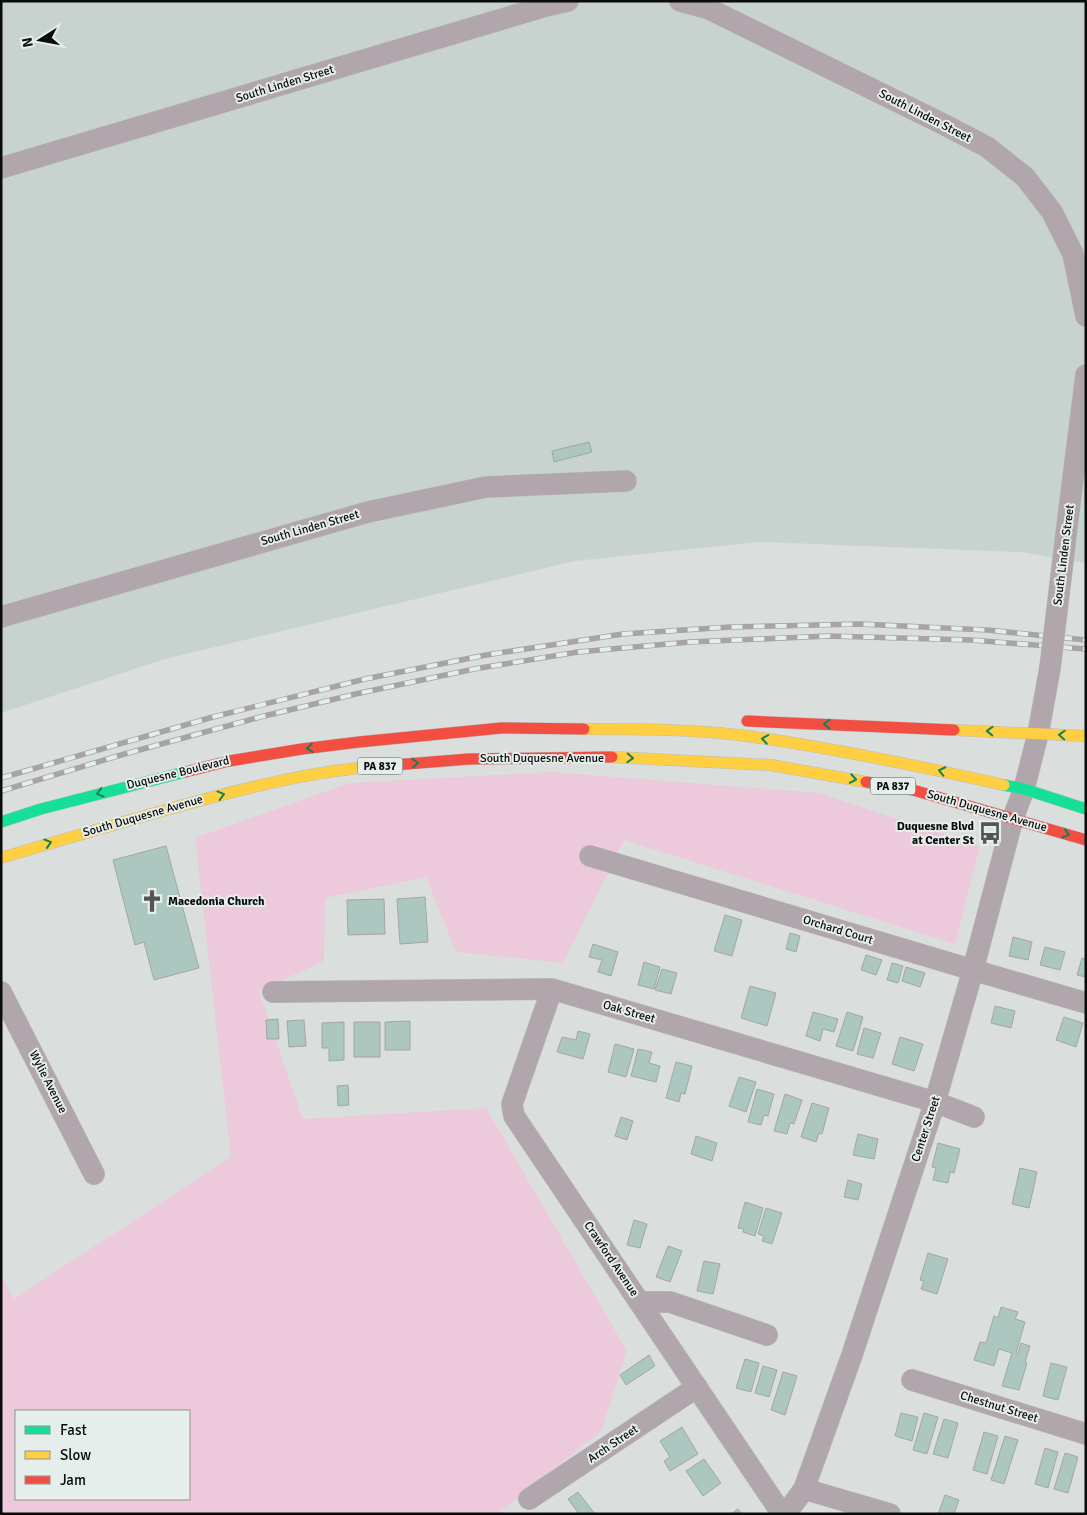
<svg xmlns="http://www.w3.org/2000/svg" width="1087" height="1515" viewBox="0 0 1087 1515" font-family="Signika,sans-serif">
  <rect width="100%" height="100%" fill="#dadfdd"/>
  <path fill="#c8d3d0" d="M1,1H1086V563L1021,552L759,542L575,561L165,659L1,713Z"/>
  <path fill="#ecc9db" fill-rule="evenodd" d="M552,772L819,793L980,846L955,944L624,840L563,963L456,952L426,877L325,898L324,961L259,991L303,1119L486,1108L627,1351L601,1431L498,1514H1V1275L14,1299L231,1157L195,838L349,783ZM16,1411H189V1499H16Z"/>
  <path fill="#acc6c0" stroke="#a3a6a5" d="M589,442L592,452L554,462L552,451Z
    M166,846L199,968L154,980L144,942L135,945L113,860Z
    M425,897L428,942L400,944L397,899Z
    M384,899L385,934L348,935L347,900Z
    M725,915L742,920L732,956L714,951Z
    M790,933L800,936L796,952L786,949Z
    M1013,937L1032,942L1028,960L1009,956Z
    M593,944L618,952L611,976L598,972L602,960L589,957Z
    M1045,947L1065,952L1060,970L1040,965Z
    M866,955L882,960L876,975L861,970Z
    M1082,958L1086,959V977L1077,975Z
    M644,962L660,967L654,989L638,985Z
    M892,963L903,966L898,983L887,980Z
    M906,967L925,973L920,987L902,981Z
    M662,969L677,973L671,994L655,990Z
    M750,986L776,993L767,1026L741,1018Z
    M995,1006L1015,1011L1011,1028L991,1023Z
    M813,1012L838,1019L834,1032L823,1029L820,1041L806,1036Z
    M847,1012L863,1017L853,1051L836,1046Z
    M1064,1017L1083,1023L1076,1047L1056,1040Z
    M278,1019L279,1039H267L266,1020Z
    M304,1020L306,1046L289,1047L287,1021Z
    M410,1021V1050H385V1022Z
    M344,1022V1060L329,1061V1048H322V1023Z
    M354,1022H380V1057H354Z
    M864,1028L881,1033L873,1058L857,1054Z
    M578,1031L590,1034L583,1059L557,1052L562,1037L576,1040Z
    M900,1037L923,1044L914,1071L892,1064Z
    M615,1044L634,1049L626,1077L608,1072Z
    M638,1049L652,1052L649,1063L660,1066L656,1082L631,1076Z
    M676,1062L692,1066L685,1094L681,1093L679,1102L666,1098Z
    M739,1077L756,1082L746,1112L729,1106Z
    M348,1085L349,1105L338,1106L337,1086Z
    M757,1089L774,1094L768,1116L764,1115L761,1125L748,1122Z
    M785,1094L802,1100L794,1124L790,1123L787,1134L774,1131Z
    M812,1103L829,1108L822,1134L819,1133L816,1142L801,1137Z
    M621,1117L633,1121L627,1140L615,1136Z
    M858,1134L878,1139L874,1159L853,1155Z
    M696,1136L717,1143L712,1161L691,1154Z
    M938,1143L960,1149L954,1173L950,1172L948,1183L933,1180L936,1168L932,1167Z
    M1020,1168L1037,1172L1029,1208L1012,1204Z
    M848,1180L862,1184L858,1200L844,1197Z
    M745,1202L763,1208L755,1236L743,1232L744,1229L738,1228Z
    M766,1208L782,1213L772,1244L762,1241L764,1236L758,1234Z
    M634,1220L647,1224L640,1248L627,1245Z
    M668,1246L682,1251L670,1282L656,1277Z
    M928,1253L948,1259L937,1294L921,1289L924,1281L920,1280Z
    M704,1261L720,1264L713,1294L697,1291Z
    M1001,1307L1018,1312L1015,1319L1025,1322L1016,1353L1018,1354L1021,1343L1030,1346L1025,1362L1027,1363L1019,1390L1002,1386L1012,1353L999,1349L994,1366L974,1360L980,1342L986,1343L994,1316L998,1318Z
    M649,1355L655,1366L626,1385L620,1375Z
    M745,1359L759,1363L751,1392L736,1388Z
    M1051,1363L1067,1367L1058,1400L1043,1396Z
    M763,1366L777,1370L769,1397L755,1393Z
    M783,1372L797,1376L785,1415L771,1410Z
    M901,1413L918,1417L912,1441L895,1436Z
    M924,1413L938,1417L927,1454L913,1450Z
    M944,1419L958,1423L948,1458L933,1454Z
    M682,1427L698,1454L670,1471L664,1461L670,1457L660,1441Z
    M984,1432L998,1436L987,1474L973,1470Z
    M1005,1436L1018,1440L1004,1484L991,1480Z
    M1045,1448L1058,1452L1048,1488L1035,1484Z
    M1065,1453L1078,1457L1068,1493L1054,1489Z
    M704,1459L721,1483L703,1496L686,1471Z
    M578,1492L595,1514H579L568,1499Z
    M945,1495L959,1500L954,1514H938Z
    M738,1509L742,1514H731Z"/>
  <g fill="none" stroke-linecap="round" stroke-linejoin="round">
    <defs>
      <path id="street" d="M680,1L709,9L943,124L987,147L1025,177L1052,212L1073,254L1086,316
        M1,168L546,6L568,1
        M1069,510L1086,375
        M1,617L368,512L486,487L626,481
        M590,856L973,970L1086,1003
        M552,989L512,1104L514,1116L782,1514
        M1,992L94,1174
        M273,992L552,989L935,1102L974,1117
        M640,1302H670L767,1335
        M912,1380L1086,1434
        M804,1489L890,1514
        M529,1499L697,1387
        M786,1514L804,1489L852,1355L935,1102L973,970L1013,818L1024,789L1038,734L1050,668"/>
      <path id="fast" d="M1004,785L1024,789L1086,809
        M1,822L41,809L185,772"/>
      <path id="slow" d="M584,729C639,729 693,729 747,736C834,748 919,766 1004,785
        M954,730L1086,736
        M612,757L771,765L866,782
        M1,858C57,841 113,825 169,809C235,791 300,773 369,767"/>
      <path id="jam" d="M747,721L954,730
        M369,767L469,759L612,757
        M185,772L229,761L302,749L359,742L501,728L584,729
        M866,782L913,790L1086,840"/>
    </defs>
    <use href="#street" stroke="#babcbc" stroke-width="22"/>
    <use href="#fast" stroke="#babcbc" stroke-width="12"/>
    <use href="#slow" stroke="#babcbc" stroke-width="12"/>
    <use href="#jam" stroke="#babcbc" stroke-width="12"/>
    <use href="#street" stroke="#b0a6ab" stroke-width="21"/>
    <use href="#fast" stroke="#16e098" stroke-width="11"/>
    <use href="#slow" stroke="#ffcf43" stroke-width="11"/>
    <use href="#jam" stroke="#f24e42" stroke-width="11"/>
    <defs>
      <path id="rail" d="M1,778L213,717L365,679L486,655L623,634L730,627L860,624L987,630L1086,640
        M1,791L121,755L260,717L360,693L474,669L578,652L690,642L829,636L971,640L1086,649"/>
    </defs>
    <use href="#rail" stroke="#a7a3a6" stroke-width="5.5"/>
    <use href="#rail" stroke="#e6eeeb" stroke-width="4" stroke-dasharray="11" stroke-linecap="butt"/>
    <defs>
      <path id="street-bridge" d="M1050,668L1069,510"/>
    </defs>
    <use href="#street-bridge" stroke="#babcbc" stroke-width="22" stroke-linecap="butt"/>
    <use href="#street-bridge" stroke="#b0a6ab" stroke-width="21"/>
  </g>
  <defs><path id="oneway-chevron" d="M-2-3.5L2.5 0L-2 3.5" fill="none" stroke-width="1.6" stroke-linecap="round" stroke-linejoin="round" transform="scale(1.25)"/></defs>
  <g stroke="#118159">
    <use href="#oneway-chevron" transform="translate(827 724) rotate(-178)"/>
    <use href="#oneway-chevron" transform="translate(990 731) rotate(-178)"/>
    <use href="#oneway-chevron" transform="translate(1062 735) rotate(-177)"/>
    <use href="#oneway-chevron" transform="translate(765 739) rotate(-171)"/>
    <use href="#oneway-chevron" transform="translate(310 748) rotate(173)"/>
    <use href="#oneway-chevron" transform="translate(630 758) rotate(3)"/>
    <use href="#oneway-chevron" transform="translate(415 763) rotate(-5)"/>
    <use href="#oneway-chevron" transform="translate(942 771) rotate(-168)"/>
    <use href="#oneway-chevron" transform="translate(853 779) rotate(10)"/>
    <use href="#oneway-chevron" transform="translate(100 793) rotate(165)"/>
    <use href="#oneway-chevron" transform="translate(221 795) rotate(-15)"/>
    <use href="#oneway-chevron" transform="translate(1066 834) rotate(17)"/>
    <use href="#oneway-chevron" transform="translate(48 843) rotate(-17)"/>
  </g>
  <defs>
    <symbol id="bus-bare" viewBox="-9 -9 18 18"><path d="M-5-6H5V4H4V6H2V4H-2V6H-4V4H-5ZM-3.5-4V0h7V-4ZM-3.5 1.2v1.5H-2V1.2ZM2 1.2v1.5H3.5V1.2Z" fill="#535655" stroke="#e6eeeb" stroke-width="2.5" paint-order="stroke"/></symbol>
    <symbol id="church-bare" viewBox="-9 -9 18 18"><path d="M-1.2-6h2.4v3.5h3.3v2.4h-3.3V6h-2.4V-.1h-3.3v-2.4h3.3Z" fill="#535655" stroke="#e6eeeb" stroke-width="2.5" paint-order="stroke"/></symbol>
  </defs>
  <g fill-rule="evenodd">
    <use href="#bus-bare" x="974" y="817" width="32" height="32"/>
    <use href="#church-bare" x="136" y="885" width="32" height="32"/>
  </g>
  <g text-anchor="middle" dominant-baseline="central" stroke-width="4" stroke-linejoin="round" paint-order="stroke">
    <g fill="#e6eeeb" stroke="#4c504f" stroke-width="1">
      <rect x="357.5" y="757.5" width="45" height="17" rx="4"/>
      <rect x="870.5" y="777.5" width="45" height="17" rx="4"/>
    </g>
    <g font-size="11" font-weight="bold" fill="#0a0c0c">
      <text x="380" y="766">PA 837</text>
      <text x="893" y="786">PA 837</text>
    </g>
    <g font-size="12" fill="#0a0c0c" stroke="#e6eeeb">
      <text transform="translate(285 84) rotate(-17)">South Linden Street</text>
      <text transform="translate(925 116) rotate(27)">South Linden Street</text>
      <text transform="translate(310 528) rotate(-16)">South Linden Street</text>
      <text transform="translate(1064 555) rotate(-83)">South Linden Street</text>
      <text x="542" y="758">South Duquesne Avenue</text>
      <text transform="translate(178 773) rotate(-14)">Duquesne Boulevard</text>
      <text transform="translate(987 811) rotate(16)">South Duquesne Avenue</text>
      <text transform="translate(143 816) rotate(-16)">South Duquesne Avenue</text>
      <text transform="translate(838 930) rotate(17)">Orchard Court</text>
      <text transform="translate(629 1012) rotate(16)">Oak Street</text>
      <text transform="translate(48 1082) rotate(63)">Wylie Avenue</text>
      <text transform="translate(926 1129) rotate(-72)">Center Street</text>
      <text transform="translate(611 1259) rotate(56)">Crawford Avenue</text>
      <text transform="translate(999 1407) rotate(17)">Chestnut Street</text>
      <text transform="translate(613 1444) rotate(-34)">Arch Street</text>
    </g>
    <g font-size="12" font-weight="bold" fill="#0a0c0c" stroke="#e6eeeb" text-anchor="end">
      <text x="974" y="826">Duquesne Blvd<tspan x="974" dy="14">at Center St</tspan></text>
      <text x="168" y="901" text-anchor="start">Macedonia Church</text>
    </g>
  </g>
  <rect width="1087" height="1515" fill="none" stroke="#0a0c0c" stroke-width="5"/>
  <rect x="15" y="1410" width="175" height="90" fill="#e6eeeb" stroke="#8e9492"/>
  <rect x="25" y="1426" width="25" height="8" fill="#16e098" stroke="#8e9492"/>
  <text x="60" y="1435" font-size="15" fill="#0a0c0c">Fast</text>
  <rect x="25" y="1451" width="25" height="8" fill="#ffcf43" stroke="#8e9492"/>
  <text x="60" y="1460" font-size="15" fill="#0a0c0c">Slow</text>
  <rect x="25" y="1476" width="25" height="8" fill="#f24e42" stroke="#8e9492"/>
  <text x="60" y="1485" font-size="15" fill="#0a0c0c">Jam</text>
  <g transform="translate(40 40) rotate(259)" stroke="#e6eeeb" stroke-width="4" paint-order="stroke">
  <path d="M0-4L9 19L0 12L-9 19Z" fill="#0a0c0c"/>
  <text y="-8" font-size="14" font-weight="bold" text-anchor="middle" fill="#0a0c0c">N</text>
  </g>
</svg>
